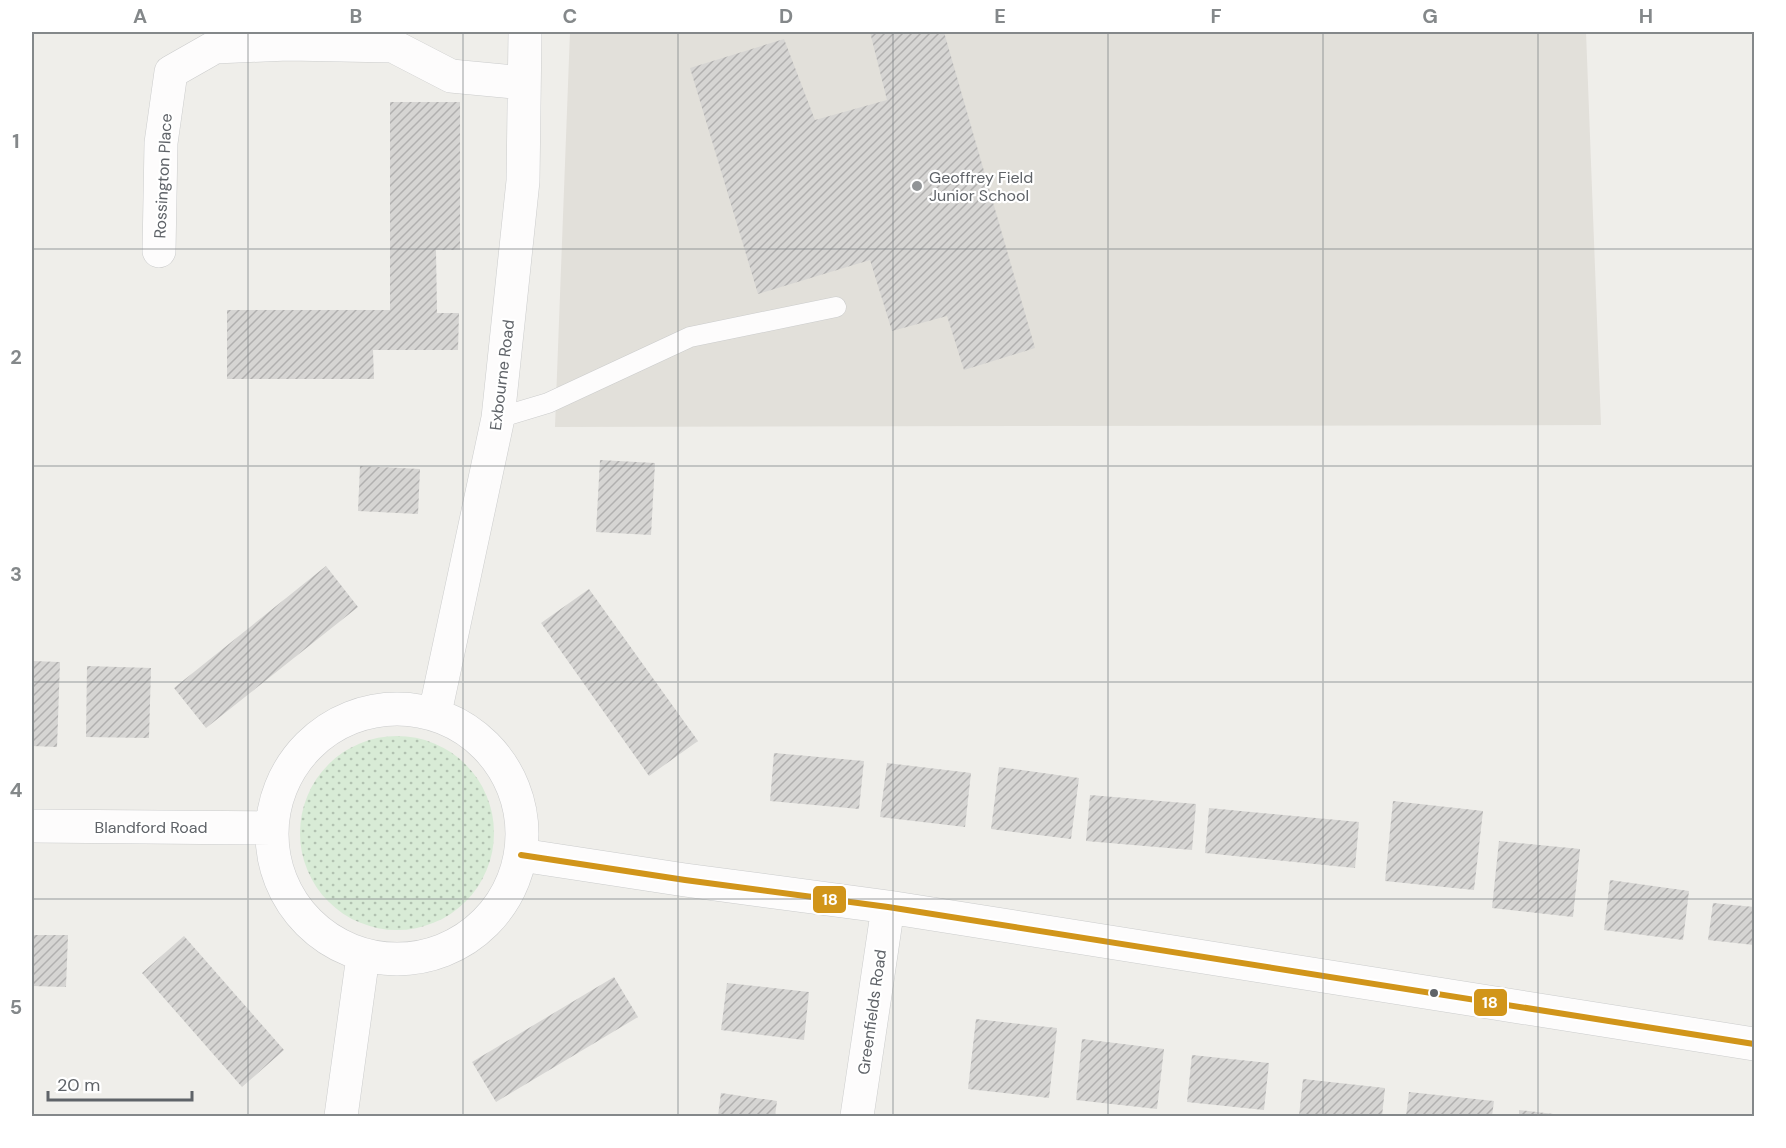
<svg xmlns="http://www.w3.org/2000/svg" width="1786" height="1148" viewBox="0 0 1786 1148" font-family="'DM Sans',sans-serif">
  <defs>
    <pattern id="grass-dots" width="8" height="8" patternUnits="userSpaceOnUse" patternTransform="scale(1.5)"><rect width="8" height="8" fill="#d8ebd6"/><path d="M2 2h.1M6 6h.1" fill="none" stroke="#b2c2b1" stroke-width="1.8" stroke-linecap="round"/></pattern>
    <pattern id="building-hatch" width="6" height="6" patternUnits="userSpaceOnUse" patternTransform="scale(1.5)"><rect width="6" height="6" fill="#d6d5d3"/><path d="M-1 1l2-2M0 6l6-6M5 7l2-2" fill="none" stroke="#b1b0af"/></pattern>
  </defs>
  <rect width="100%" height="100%" fill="#efeeea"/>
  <path fill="#e2e0da" d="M570,32H1586L1601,425L555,427Z"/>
  <path fill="url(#grass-dots)" d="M300 833a97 97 0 1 1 194 0a97 97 0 1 1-194 0Z"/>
  <path fill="url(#building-hatch)" d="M870,32H944L1035,348L964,370L947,316L892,331L870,260L758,294L690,68L784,39L815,120L887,100Z
    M390,102H460V250H436L437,313H459L458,350H373L374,379H227V310H390Z
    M600,460L655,463L651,535L596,532Z
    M360,466L420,469L418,514L358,511Z
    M326,566L358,607L206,728L174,688Z
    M589,589L698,741L649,776L541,623Z
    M32,661L60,662L57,747L32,746Z
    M87,666L151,668L149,738L86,737Z
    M774,753L864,761L859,809L770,801Z
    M887,763L971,773L965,827L880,817Z
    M999,767L1079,778L1071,839L991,829Z
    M1090,795L1196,804L1192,850L1086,841Z
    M1393,801L1483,811L1474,890L1385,881Z
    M1209,808L1359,822L1355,868L1205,853Z
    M1499,841L1580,849L1573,917L1492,908Z
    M1610,880L1689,891L1683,940L1604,930Z
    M1713,903L1754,907V945L1708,940Z
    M32,935H68L66,987L32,986Z
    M184,936L284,1050L242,1087L142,973Z
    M614,977L638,1017L496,1102L472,1062Z
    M727,983L809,992L804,1040L721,1030Z
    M976,1019L1057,1028L1049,1098L968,1089Z
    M1082,1039L1164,1049L1157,1109L1076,1100Z
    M1192,1055L1269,1063L1264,1110L1187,1102Z
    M1303,1079L1385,1088L1382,1116H1299Z
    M1409,1092L1494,1101L1492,1116H1406Z
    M721,1093L777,1101L775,1116H718Z
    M1519,1110L1562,1115V1116H1519Z"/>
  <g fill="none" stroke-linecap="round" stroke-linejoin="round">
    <defs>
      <path id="lane" d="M498,418L548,403L690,337L836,307"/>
      <path id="street" d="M159,251L161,143L171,72L215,47L288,44L393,46L451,76L524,83
        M272 834a125 125 0 1 1 250 0a125 125 0 1 1-250 0Z
        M435,713L498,418L523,181L525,32
        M32,826L271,828
        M521,855L685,880L888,907L1754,1044
        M341,1116L363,956
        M857,1116L888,907"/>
    </defs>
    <use href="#lane" stroke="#cbcccc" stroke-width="21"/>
    <use href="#street" stroke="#cbcccc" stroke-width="34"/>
    <use href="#lane" stroke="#fdfcfc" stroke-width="20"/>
    <use href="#street" stroke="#fdfcfc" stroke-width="33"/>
    <defs>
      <path id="bus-1" d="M521,855L685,880L888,907L1754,1044"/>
    </defs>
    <use href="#bus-1" stroke="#fff" stroke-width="10"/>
    <use href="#bus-1" stroke="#d1951a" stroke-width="6"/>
  </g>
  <path fill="none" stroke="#84888a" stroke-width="1.5" stroke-opacity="0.55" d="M248,32V1116M463,32V1116M678,32V1116M893,32V1116M1108,32V1116M1323,32V1116M1538,32V1116M32,249H1754M32,466H1754M32,682H1754M32,899H1754"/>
  <circle fill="#919496" stroke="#fff" stroke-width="2" cx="917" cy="186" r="6"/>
  <circle fill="#5f6368" stroke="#fff" stroke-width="2" cx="1434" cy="993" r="5"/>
  <g text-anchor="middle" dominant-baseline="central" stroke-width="4.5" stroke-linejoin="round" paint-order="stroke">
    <g font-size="16" fill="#5f6368" stroke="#fff">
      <text transform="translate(163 176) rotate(-87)">Rossington Place</text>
      <text transform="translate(502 375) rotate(-83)">Exbourne Road</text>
      <text x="151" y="827">Blandford Road</text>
      <text transform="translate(872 1012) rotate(-82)">Greenfields Road</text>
    </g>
    <g font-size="16" fill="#5f6368" stroke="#fff" text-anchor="start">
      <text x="929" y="177">Geoffrey Field<tspan x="929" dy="18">Junior School</tspan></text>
    </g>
  </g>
  <g stroke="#fff" stroke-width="2">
    <rect x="812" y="885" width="35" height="29" rx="6" fill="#d1951a"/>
    <rect x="1473" y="988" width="35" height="29" rx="6" fill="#d1951a"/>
  </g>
  <g font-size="16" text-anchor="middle" font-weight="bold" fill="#fff">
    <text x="830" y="905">18</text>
    <text x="1490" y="1008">18</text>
  </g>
  <rect width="1786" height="1148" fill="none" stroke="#ffffff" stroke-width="66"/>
  <path d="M48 1091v9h144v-9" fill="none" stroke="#5f6368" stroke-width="3"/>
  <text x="57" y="1091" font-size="18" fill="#5f6368" stroke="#ffffff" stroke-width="4.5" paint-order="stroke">20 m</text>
  <rect x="33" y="33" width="1720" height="1082" fill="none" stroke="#84888a" stroke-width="2"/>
  <g font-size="20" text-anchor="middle" font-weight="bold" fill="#84888a">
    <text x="140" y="23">A</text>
    <text x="356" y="23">B</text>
    <text x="570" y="23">C</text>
    <text x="786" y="23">D</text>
    <text x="1000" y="23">E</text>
    <text x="1216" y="23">F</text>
    <text x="1430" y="23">G</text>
    <text x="1646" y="23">H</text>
    <text x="16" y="148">1</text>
    <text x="16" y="364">2</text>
    <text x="16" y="581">3</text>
    <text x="16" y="797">4</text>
    <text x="16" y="1014">5</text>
  </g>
</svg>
